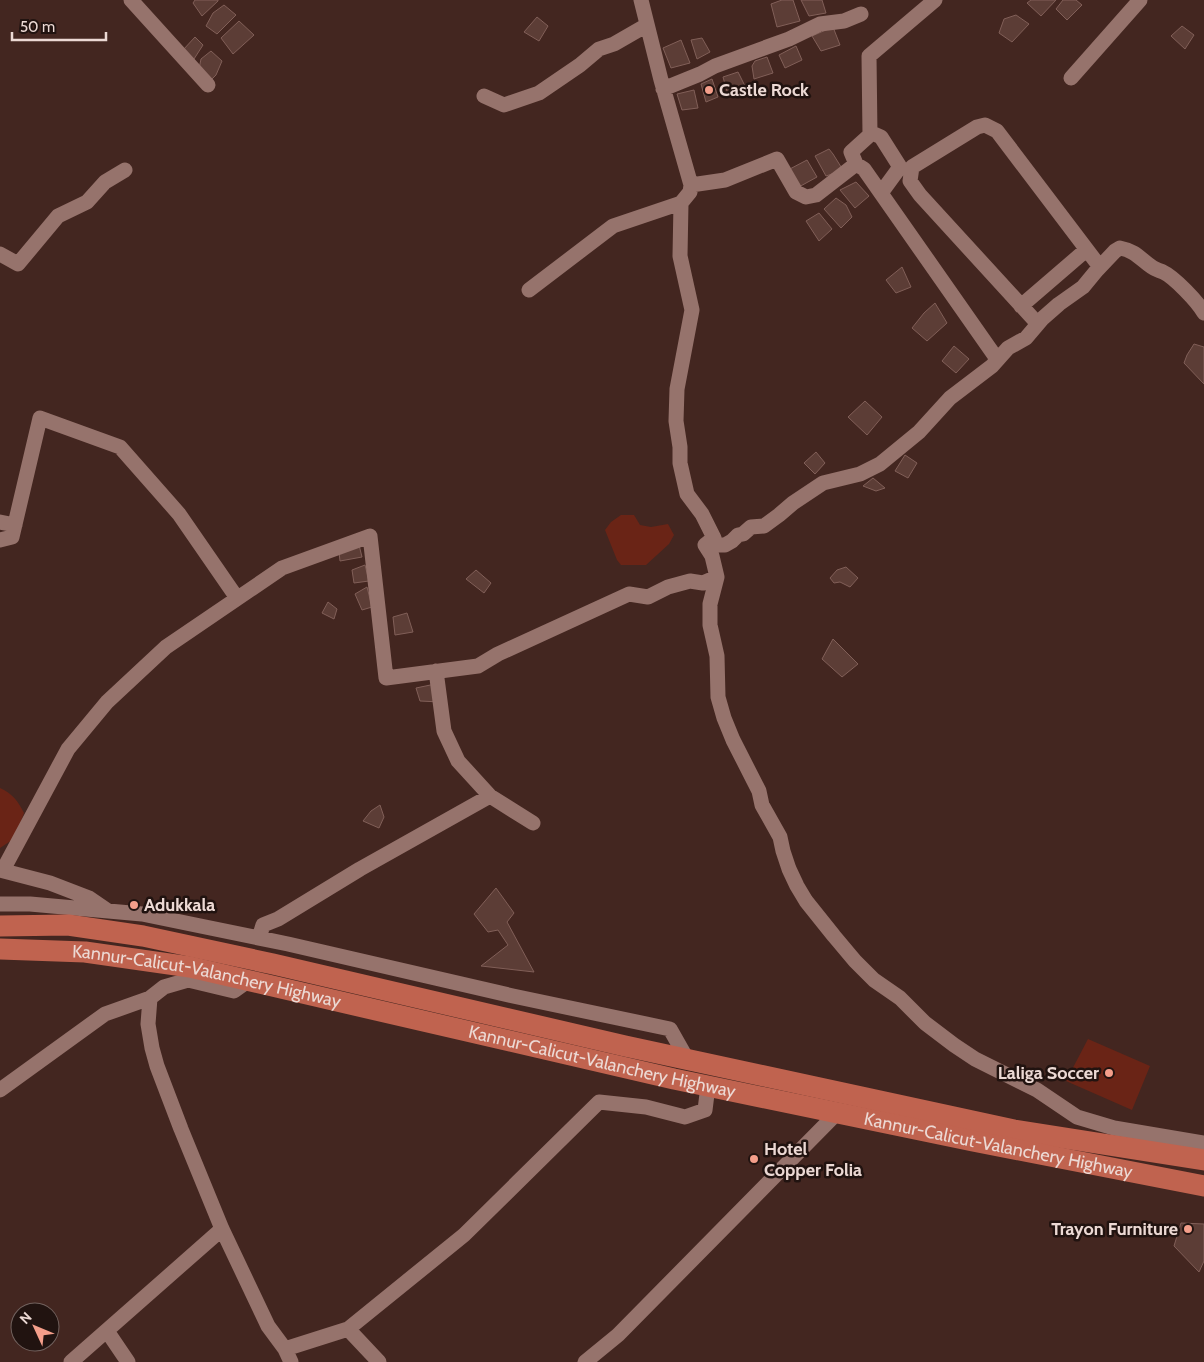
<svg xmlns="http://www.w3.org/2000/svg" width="1204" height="1362" viewBox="0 0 1204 1362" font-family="Cabin,sans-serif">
  <rect width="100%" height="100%" fill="#432620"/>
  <path fill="#6a2416" d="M621,515H634L640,525L651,527L668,524L674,535L669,544L646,565H621L617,560L605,530L611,522Z
    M0,788C13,794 18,801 24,813L15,838L0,848Z
    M1088,1039L1150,1066L1132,1110L1066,1081Z"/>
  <path fill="#5c3d36" stroke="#815f58" d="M195,0H218V1L202,16L193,3Z
    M782,0H793L800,21L777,27L771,4Z
    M801,0H822L826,13L809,16Z
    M1031,0H1056L1041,16L1027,3Z
    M1063,0H1076L1082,5L1067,20L1056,9Z
    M224,5L236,15L217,34L206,26L213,13Z
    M1016,15L1029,24L1012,42L999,33L1004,19Z
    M537,17L548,26L539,41L524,32Z
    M239,21L254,35L233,54L221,38Z
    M1182,26L1194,35L1185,49L1171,36Z
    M833,27L840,45L821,51L812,36Z
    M195,37L203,45L194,59L183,50Z
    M702,38L710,52L697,59L691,40Z
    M681,40L690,63L671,68L663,48Z
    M796,46L802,60L785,68L779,55Z
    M211,51L222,61L216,75L212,79L199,69L201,59Z
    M767,57L773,73L754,79L752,66L755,61Z
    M738,72L746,88L728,95L723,77Z
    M712,79L718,97L706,102L701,84Z
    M694,90L698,108L682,110L677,94Z
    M829,149L833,154L843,170L826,176L815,156Z
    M807,160L817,177L797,188L786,171Z
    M856,182L869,196L855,208L840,190Z
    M836,198L846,205L852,217L841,228L824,209Z
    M819,213L832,229L819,241L806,221Z
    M902,267L911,287L896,293L886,280Z
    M935,303L947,323L927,341L912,328L924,313Z
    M1194,344L1204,347V384L1184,363L1187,355Z
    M954,346L969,359L956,373L942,361Z
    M865,401L882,417L867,435L848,417Z
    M816,452L825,463L815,474L804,463Z
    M905,455L917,463L908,478L895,471Z
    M873,478L885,488L876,491L863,486Z
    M359,545L362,557L340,561L339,552Z
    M365,565L369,581L354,583L352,570Z
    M846,567L858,578L850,587L840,582L834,583L830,578L837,570Z
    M476,570L491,583L484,593L466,579Z
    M367,587L372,607L362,610L355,594Z
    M328,602L337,609L334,619L322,613Z
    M407,613L413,632L395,635L393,617Z
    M833,639L858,664L842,677L822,659Z
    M440,683V702L420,701L416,688Z
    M380,805L384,817L379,828L363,821L371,811Z
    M496,888L514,913L507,922L534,972L481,966L508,945L498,930L488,932L474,914Z
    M1181,1223L1204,1224V1261L1199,1272L1174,1246Z"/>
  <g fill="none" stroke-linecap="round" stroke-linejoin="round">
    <path stroke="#96736c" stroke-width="15" d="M131,0L208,85
      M1071,78L1140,0
      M663,89L700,74L715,66L789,39L820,24L844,21L861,14
      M484,96L504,105L539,93L580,65L599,49L614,44L647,25
      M870,135L869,56L935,0
      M856,164L851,152L872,133L881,137L900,167L881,193
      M691,185L725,180L777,159L796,192L806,197L816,195L856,164L864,169L997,359
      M681,203L680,256L692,310L677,389L676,421L680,447V463L687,494L702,514L714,538L705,545
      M0,254L18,264L58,216L87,202L105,182L125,170
      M529,290L613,226L681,203L690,192L691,185L661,80L641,0
      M1021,306L1086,250
      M1038,324L920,195L910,181L912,167L977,127L985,125L997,131L1100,267
      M0,522L15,525
      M0,540L12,537L40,418L120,447L179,514L237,598
      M705,545L712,556L717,577L710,604V625L717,656L718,697L724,718L733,740L759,791L762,805L780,837L783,851L789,869L797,886L806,901L834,936L855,961L874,980L900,998L925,1023L954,1045L975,1059L1037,1090L1077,1117L1114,1128L1204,1143
      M705,545H725L732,541L738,535L743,534L751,527L764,526L779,515L793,503L823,483L860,474L880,464L919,432L950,398L992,366L1008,348L1026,338L1043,318L1059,304L1083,287L1097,270L1115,251L1120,248C1136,251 1140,259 1152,267C1156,270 1159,270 1163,272C1174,277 1198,302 1204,313
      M436,671L444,731L458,761L490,796L533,823
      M0,870L50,883L89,898L108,911
      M3,870L68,749L107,702L166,647L282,568L370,536L386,678L478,666L498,654L629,594L648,597L668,587L690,581L703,583L717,577
      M0,904H30L142,914L288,944L513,996L670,1029L687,1059
      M259,938L263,925L278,919L360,869L490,796
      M248,981L234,991L188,980L164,987L150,998L148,1024L152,1048L157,1066L181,1129L222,1229L268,1326L285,1349L291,1362
      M0,1090L105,1014L150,998
      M348,1329L379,1362
      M107,1331L128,1362
      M285,1349L348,1329L464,1235L599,1102L646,1107L685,1117L705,1110L708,1086
      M71,1362L222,1229
      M585,1362L618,1335L837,1113"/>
    <g stroke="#c0634f" stroke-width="21">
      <path d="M0,926L68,925L143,936L273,964L625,1046L1014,1130L1204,1160"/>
      <path id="s1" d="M0,949L85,952L190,967L674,1079L973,1141L1204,1186"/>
    </g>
  </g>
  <g fill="#f49e8a" stroke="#211310" stroke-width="2">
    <circle cx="709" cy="90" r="5"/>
    <circle cx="134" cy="905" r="5"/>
    <circle cx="1109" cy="1073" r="5"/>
    <circle cx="754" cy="1159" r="5"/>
    <circle cx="1188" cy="1229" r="5"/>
  </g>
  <g text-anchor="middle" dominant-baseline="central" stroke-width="5" stroke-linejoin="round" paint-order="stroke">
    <g font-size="18" font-weight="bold" fill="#ecd9d4" stroke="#211310" text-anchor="start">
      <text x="719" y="90">Castle Rock</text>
      <text x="144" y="905">Adukkala</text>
      <text x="1099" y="1073" text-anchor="end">Laliga Soccer</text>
      <text x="764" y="1149">Hotel<tspan x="764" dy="21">Copper Folia</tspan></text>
      <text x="1178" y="1229" text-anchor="end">Trayon Furniture</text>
    </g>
    <g font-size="18" fill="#ecd9d4" stroke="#211310">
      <text stroke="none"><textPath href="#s1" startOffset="209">Kannur-Calicut-Valanchery Highway</textPath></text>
      <text stroke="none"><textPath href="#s1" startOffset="614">Kannur-Calicut-Valanchery Highway</textPath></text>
      <text stroke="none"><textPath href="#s1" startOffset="1019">Kannur-Calicut-Valanchery Highway</textPath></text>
    </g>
  </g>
  <g transform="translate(35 1327) rotate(314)"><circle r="24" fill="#211310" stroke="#72625e"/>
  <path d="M0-4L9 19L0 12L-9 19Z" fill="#f49e8a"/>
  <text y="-8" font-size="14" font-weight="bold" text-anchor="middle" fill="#ecd9d4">N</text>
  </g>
  <path d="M12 32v8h94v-8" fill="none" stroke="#ecd9d4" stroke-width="2.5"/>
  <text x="20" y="32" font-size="15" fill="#ecd9d4" stroke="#211310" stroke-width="4" paint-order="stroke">50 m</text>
</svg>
